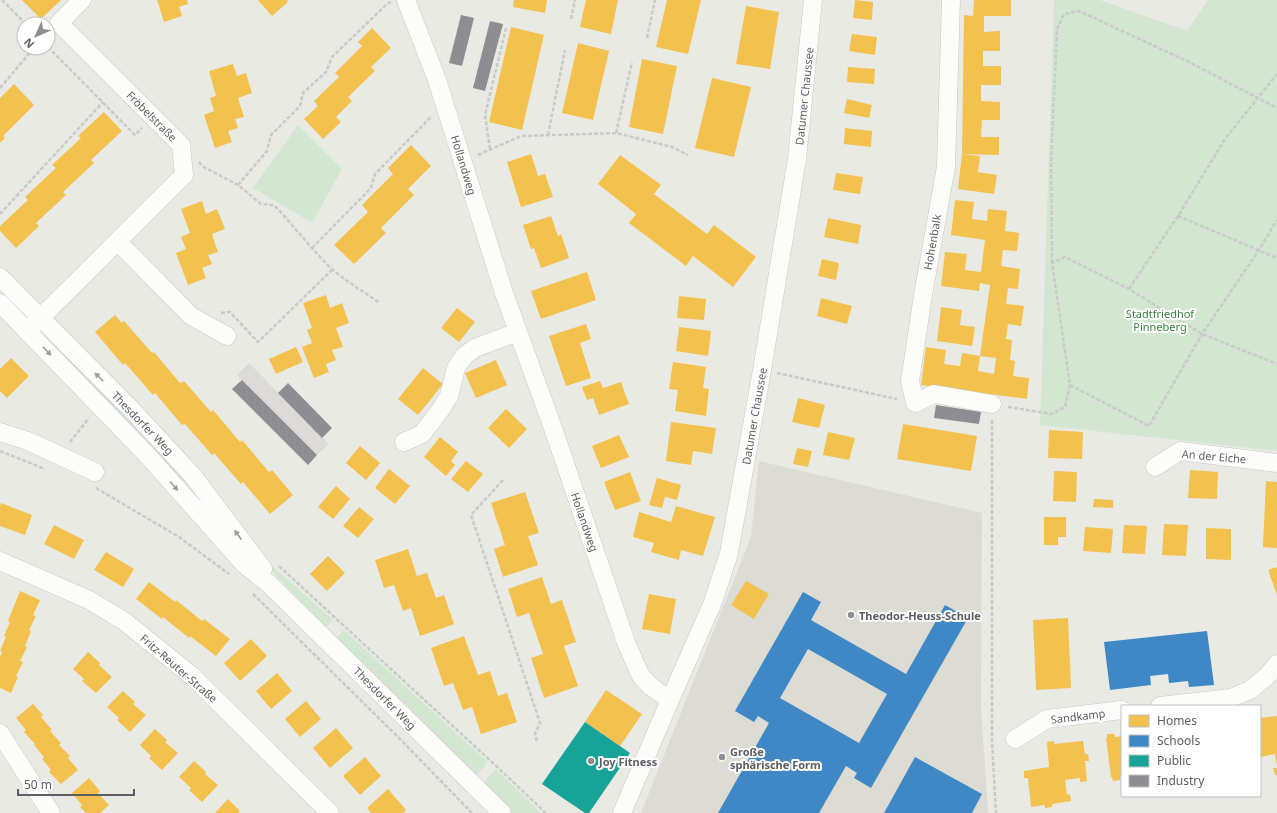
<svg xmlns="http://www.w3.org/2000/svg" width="1277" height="813" viewBox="0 0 1277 813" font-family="'Noto Sans',sans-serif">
  <rect width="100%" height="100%" fill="#eaeae5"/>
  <path fill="#dcdbd8" d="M249,363L329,444L317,455L237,375Z"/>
  <path fill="#dddcd4" d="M759,461L982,513L981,706L988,813H641L751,537Z"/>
  <path fill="#d3e6d1" d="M1054,0H1100L1187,31L1208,0H1277V451L1040,425Z
    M298,125L342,169L312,223L253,188Z
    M47,333L189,479L184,483L43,338Z
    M271,565L333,620L325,628L269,568Z
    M344,630L488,762L474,778L336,639Z
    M496,769L541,813H509L481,785Z"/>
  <path fill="#f2c14e" d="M22,0H61L41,19Z
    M157,0H187L188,4L179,7L182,16L164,22Z
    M258,0H287L288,2L272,16Z
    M514,0H547L545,13L513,7Z
    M586,0H618L611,34L580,27Z
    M667,0H701L688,54L656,47Z
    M855,0L873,2L872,20L853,18Z
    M974,0H1011V16H984V32L1000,31V51H983V66H1001V85H981V101L1000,102V120H982L981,137H999V155L962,154L964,15L973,16Z
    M746,6L779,12L770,69L736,64Z
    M511,27L544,35L522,130L489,122Z
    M372,28L391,48L371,67L375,71L348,97L352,101L336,117L341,122L323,139L304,119L318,106L314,101L339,77L335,73L362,46L358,42Z
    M852,34L877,37L875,55L849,51Z
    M578,43L609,51L593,120L562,113Z
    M642,59L677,66L663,134L629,127Z
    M233,64L237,76L246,73L252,93L238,98L244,117L235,119L238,128L228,131L232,142L215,148L204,115L214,111L210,98L216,96L209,71Z
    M848,67L875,69L874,84L847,82Z
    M712,78L751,87L734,157L695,148Z
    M14,84L34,105L3,136L5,138L0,143V98Z
    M847,99L872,105L869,118L844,113Z
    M104,112L122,131L91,160L94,163L63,192L66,195L36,223L39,226L16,248L0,231V226L28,200L25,197L56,168L52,165L81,138L78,136Z
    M845,128L872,131L871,147L844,144Z
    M411,145L431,166L408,189L414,195L381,228L386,233L354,264L334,245L368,212L362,205L393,174L388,168Z
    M531,154L538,176L545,174L553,197L521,207L507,162Z
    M962,154L980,156L978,172L997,175L994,194L958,189Z
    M620,155L661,185L654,194L707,234L714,225L756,257L733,287L693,256L686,266L629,223L636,214L598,184Z
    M836,173L863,177L860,194L833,190Z
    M955,200L974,202L972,219L987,221L988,209L1007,211L1005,231L1019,233L1017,251L1003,250L1001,266L1020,269L1018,289L1008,288L1006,304L1024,306L1021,326L1008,324L1006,339L1012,340L1010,360L1015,361L1013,376L1029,378L1027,399L921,385L926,347L946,350L944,364L960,366L962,353L980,356L978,371L994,374L996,358L980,356L990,285L980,283L979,291L941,286L945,252L967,254L965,270L981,272L985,240L951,235Z
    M202,201L206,214L217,209L225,229L212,234L218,252L208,255L212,264L202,268L206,278L188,285L176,253L186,249L181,237L190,233L181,209Z
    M551,216L558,236L561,234L569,258L541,268L534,248L531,249L523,225Z
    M828,218L861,225L858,244L824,237Z
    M822,259L839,263L836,280L818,276Z
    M587,272L596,300L541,319L531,291Z
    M326,295L330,308L342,303L349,323L336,328L343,347L332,350L336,360L326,364L329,372L314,378L302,347L312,343L307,330L312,328L303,303Z
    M679,296L706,299L704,320L677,318Z
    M821,298L852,306L847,324L817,316Z
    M941,307L962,310L960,325L975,327L972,346L937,341Z
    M457,308L475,322L459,342L441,328Z
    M115,315L122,323L124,321L152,353L154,352L180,383L184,381L211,412L213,410L240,442L242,440L269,472L272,470L293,495L270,514L243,482L241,484L214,453L212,455L185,424L182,425L155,393L153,395L125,363L123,365L95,332Z
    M586,324L591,339L580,343L591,378L566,386L549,336Z
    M679,327L711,331L708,356L676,351Z
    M296,347L303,362L276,374L269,359Z
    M11,358L29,376L7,398L0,391V369Z
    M496,360L507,385L476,398L465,373Z
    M673,362L706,367L703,388L709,389L706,416L675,411L678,390L669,389Z
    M423,368L443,384L418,415L398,399Z
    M600,381L603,388L621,382L629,404L599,415L593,398L587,400L582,387Z
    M798,398L825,405L819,428L792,422Z
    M506,409L527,429L509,448L488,428Z
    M671,422L716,428L712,454L693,451L691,465L666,461Z
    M903,424L977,436L971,471L897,459Z
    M1049,430L1083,432L1082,459L1048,458Z
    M828,432L855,438L849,460L823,455Z
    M619,435L629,457L601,468L592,446Z
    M440,437L458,452L451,461L455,465L446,476L424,457Z
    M360,446L380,463L366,480L346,463Z
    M797,448L812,451L808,467L793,464Z
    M466,461L483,474L468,492L451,479Z
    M389,469L410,486L395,504L375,488Z
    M1190,470L1218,472L1217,499L1188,498Z
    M1054,471L1077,472L1076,502L1053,501Z
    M630,472L641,501L615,510L604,482Z
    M657,478L681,485L677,500L665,497L662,508L649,505Z
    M1266,481L1277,482V548L1263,547Z
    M336,486L350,499L333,519L318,507Z
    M525,492L539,533L528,536L538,565L503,577L494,549L505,545L491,503Z
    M1094,499L1113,500V508L1093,507Z
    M1,503L32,515L25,535L0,526V507Z
    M676,506L715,517L703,556L681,550L679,560L651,552L654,543L633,537L639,512L671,522Z
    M359,507L374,519L358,538L343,526Z
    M1044,517H1066V537H1058V545H1044Z
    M1164,524L1188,525L1186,556L1162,555Z
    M54,525L84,540L74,559L44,544Z
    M1124,525L1147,526L1145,554L1122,553Z
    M1085,527L1113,529L1111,553L1083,551Z
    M1206,528L1231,529V560L1206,559Z
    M408,549L417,576L427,573L436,598L444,595L454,624L420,636L411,608L403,611L394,585L384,588L375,560Z
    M106,552L134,569L123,587L94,570Z
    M328,556L345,573L327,591L310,574Z
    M1277,567V595L1268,570Z
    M542,577L551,604L562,600L576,642L564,646L578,686L544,698L531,658L543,654L529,613L517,617L508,589Z
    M746,581L769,594L754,619L731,605Z
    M149,582L175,602L176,600L202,621L204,619L230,639L216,656L190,636L189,638L163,617L162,619L136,599Z
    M20,591L40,600L33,615L36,616L29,630L31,631L25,646L27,647L20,661L23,662L16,676L18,677L11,693L0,688V657L2,652L0,651L6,637L4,636L10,622L8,621Z
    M649,594L676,599L670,634L642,629Z
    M1068,618L1071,688L1036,690L1033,620Z
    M464,636L478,675L490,671L498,696L507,693L517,722L481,734L472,707L463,710L453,683L444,686L431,648Z
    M251,639L267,656L240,681L224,663Z
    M88,652L100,663L99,665L112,677L96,693L82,681L84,679L73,669Z
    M277,673L292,691L271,709L256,691Z
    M606,690L642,714L620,746L585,722Z
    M123,691L135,702L133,704L146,715L130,732L117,720L119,718L107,707Z
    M306,701L321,719L300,737L285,719Z
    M33,704L43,715L41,717L52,730L50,731L61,743L59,745L70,756L68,758L78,770L61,784L49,772L51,770L42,759L44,757L34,745L35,744L24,732L26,730L16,718Z
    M1277,716V763H1276L1275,754L1260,757V718Z
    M336,728L353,748L330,768L313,748Z
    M155,729L167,740L165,742L178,753L162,770L149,758L151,756L140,745Z
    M1107,734H1114L1115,737L1122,736V776H1120V780L1113,781L1112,777H1111L1106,738H1107Z
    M1054,741V744L1083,741L1085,754H1088L1089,761H1085L1087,781L1080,782V778L1065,780L1067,795L1070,794L1071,801L1052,804V807L1045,808V805L1031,807L1028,778H1024V771L1049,767L1047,742Z
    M365,757L381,776L360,795L343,776Z
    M194,761L206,772L205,774L218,785L202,802L189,790L191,788L179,777Z
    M1273,768H1277V775H1275Z
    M89,778L100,791L98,793L109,805L100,813H86L80,807L82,805L72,793Z
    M388,789L406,810L403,813H371L367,808Z
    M228,799L240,811L238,812L239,813H215Z"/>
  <path fill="#3f88c5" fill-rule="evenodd" d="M803,592L821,602L811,620L906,674L945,605L968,618L871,788L854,778L857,773L846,766L819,813H718L769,723L758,716L754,722L735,711ZM808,649L887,694L859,743L780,698Z
    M1207,631L1214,685L1189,687L1188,681L1169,683L1168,674L1150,676L1151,685L1110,690L1104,642Z
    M915,757L982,794L972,813H884Z"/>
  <path fill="#17a398" d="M585,722L630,753L589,813H585L542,784Z"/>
  <path fill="#8d8d92" d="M461,15L474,18L462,66L449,63Z
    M490,21L503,24L485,91L473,88Z
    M242,380L317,455L308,465L232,389Z
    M288,383L332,428L322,438L278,393Z
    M936,405L981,412L979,424L934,418Z"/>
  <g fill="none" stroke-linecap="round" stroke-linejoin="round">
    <defs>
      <path id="minor" d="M406,0L437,80L504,293L554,431L627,645L641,676L650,686L670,700
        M951,0L946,167L923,295L910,381L915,403L934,394L992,404
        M118,242L191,316L227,336
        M0,277L132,410L193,476L263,569
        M0,303L149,457L245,565L268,583L502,813
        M27,331L184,175L181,145L59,23L82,0
        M0,432L28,441L95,472
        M404,442L422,434L441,409L449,396L456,368L464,356L475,348L518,332
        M1155,467L1180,451L1277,463
        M0,561L89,600L124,621L192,676L330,813
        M1160,706L1231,698L1250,690L1266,677L1277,664
        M0,733L51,813
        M1015,739L1047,719L1122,710
        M622,813L670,700L713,602L729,553L762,370L797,159L813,0"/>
    </defs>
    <use href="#minor" stroke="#c7c7c7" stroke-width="19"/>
    <path stroke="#c8cbca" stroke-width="2.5" stroke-dasharray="4 2" stroke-linecap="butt" d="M2,0L26,24
      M571,19L575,0
      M647,38L655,0
      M48,47L135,135L142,128
      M0,88L34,48
      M616,133L632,62
      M548,135L565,50
      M490,149L485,115L506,28
      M478,155L521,136L616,133L672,147L688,155
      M199,162L202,166L238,185L261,204L274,205C294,226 311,249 332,269C347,282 364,292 380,303
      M238,185L267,151L271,135L300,106L303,93L326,72L332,57L387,4L391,2
      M0,214L103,102
      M1178,216L1277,258
      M312,248L371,188L375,174L432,116
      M1052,263L1051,164L1057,29L1064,14L1079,11L1189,62L1277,108
      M1129,289L1178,216L1225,139L1277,74
      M221,313L230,312L258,342L333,269
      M777,373L897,399
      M1070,385L1149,426L1202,334L1259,250L1277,220
      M1008,407L1052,414L1065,407L1070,385L1052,263L1065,257L1129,289L1202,334L1277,364
      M992,420V741L996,813
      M70,442L89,418
      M0,451L45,469
      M503,480L471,515L540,723L535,734L537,742
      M96,488L179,537L229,574
      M279,566L493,763L546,813
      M253,594L400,739L472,813"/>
    <use href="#minor" stroke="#fcfcfb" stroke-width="18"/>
  </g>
  <defs><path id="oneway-solid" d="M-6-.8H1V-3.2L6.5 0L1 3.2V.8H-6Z"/></defs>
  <g fill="#9b9d9f">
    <use href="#oneway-solid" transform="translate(47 351) rotate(46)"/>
    <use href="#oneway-solid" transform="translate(99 377) rotate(-135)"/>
    <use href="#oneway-solid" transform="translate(174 486) rotate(49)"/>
    <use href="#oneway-solid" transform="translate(238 535) rotate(-127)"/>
  </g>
  <g fill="#8d8f90" stroke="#fff" stroke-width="1.5">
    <circle cx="851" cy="615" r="4"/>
    <circle cx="722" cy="757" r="4"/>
    <circle cx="591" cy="761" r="4"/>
  </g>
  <g text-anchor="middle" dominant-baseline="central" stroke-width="4" stroke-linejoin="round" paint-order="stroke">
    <g font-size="11" fill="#5b5e62" stroke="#fff">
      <text transform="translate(804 96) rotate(-84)">Datumer Chaussee</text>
      <text transform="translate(152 116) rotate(45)">Fröbelstraße</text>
      <text transform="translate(464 165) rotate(73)">Hollandweg</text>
      <text transform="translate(932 242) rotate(-80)">Hohenbalk</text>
      <text transform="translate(754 416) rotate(-80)">Datumer Chaussee</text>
      <text transform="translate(143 423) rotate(46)">Thesdorfer Weg</text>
      <text transform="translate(1214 456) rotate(5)">An der Eiche</text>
      <text transform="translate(585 522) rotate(71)">Hollandweg</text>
      <text transform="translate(179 668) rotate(41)">Fritz-Reuter-Straße</text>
      <text transform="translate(385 698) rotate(45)">Thesdorfer Weg</text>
      <text transform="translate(1078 716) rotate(-7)">Sandkamp</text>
    </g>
    <g font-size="11" fill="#39833f" stroke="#fff">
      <text x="1160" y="313">Stadtfriedhof<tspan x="1160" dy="13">Pinneberg</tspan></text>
    </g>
    <g font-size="11" font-weight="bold" fill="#5b5e62" stroke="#fff" text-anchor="start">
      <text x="859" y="615">Theodor-Heuss-Schule</text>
      <text x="730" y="751">Große<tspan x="730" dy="13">sphärische Form</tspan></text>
      <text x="599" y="761">Joy Fitness</text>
    </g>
  </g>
  <rect x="1121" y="705" width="140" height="92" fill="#ffffff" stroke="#bdbfc0"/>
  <rect x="1129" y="715" width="20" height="12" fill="#f2c14e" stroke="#bdbfc0"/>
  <text x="1157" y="725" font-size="12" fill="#5b5e62">Homes</text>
  <rect x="1129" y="735" width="20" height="12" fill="#3f88c5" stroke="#bdbfc0"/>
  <text x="1157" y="745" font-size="12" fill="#5b5e62">Schools</text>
  <rect x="1129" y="755" width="20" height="12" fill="#17a398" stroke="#bdbfc0"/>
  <text x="1157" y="765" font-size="12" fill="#5b5e62">Public</text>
  <rect x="1129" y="775" width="20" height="12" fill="#8d8d92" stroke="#bdbfc0"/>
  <text x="1157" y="785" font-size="12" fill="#5b5e62">Industry</text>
  <g transform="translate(36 36) rotate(225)"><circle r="19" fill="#ffffff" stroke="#bdbfc0"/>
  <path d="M0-3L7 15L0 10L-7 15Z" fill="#8d8f90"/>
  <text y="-6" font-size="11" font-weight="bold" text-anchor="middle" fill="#5b5e62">N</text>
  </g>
  <path d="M18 789v6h116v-6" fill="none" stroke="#5b5e62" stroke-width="2"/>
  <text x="24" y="789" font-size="12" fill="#5b5e62" stroke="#ffffff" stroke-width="3" paint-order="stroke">50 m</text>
</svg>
